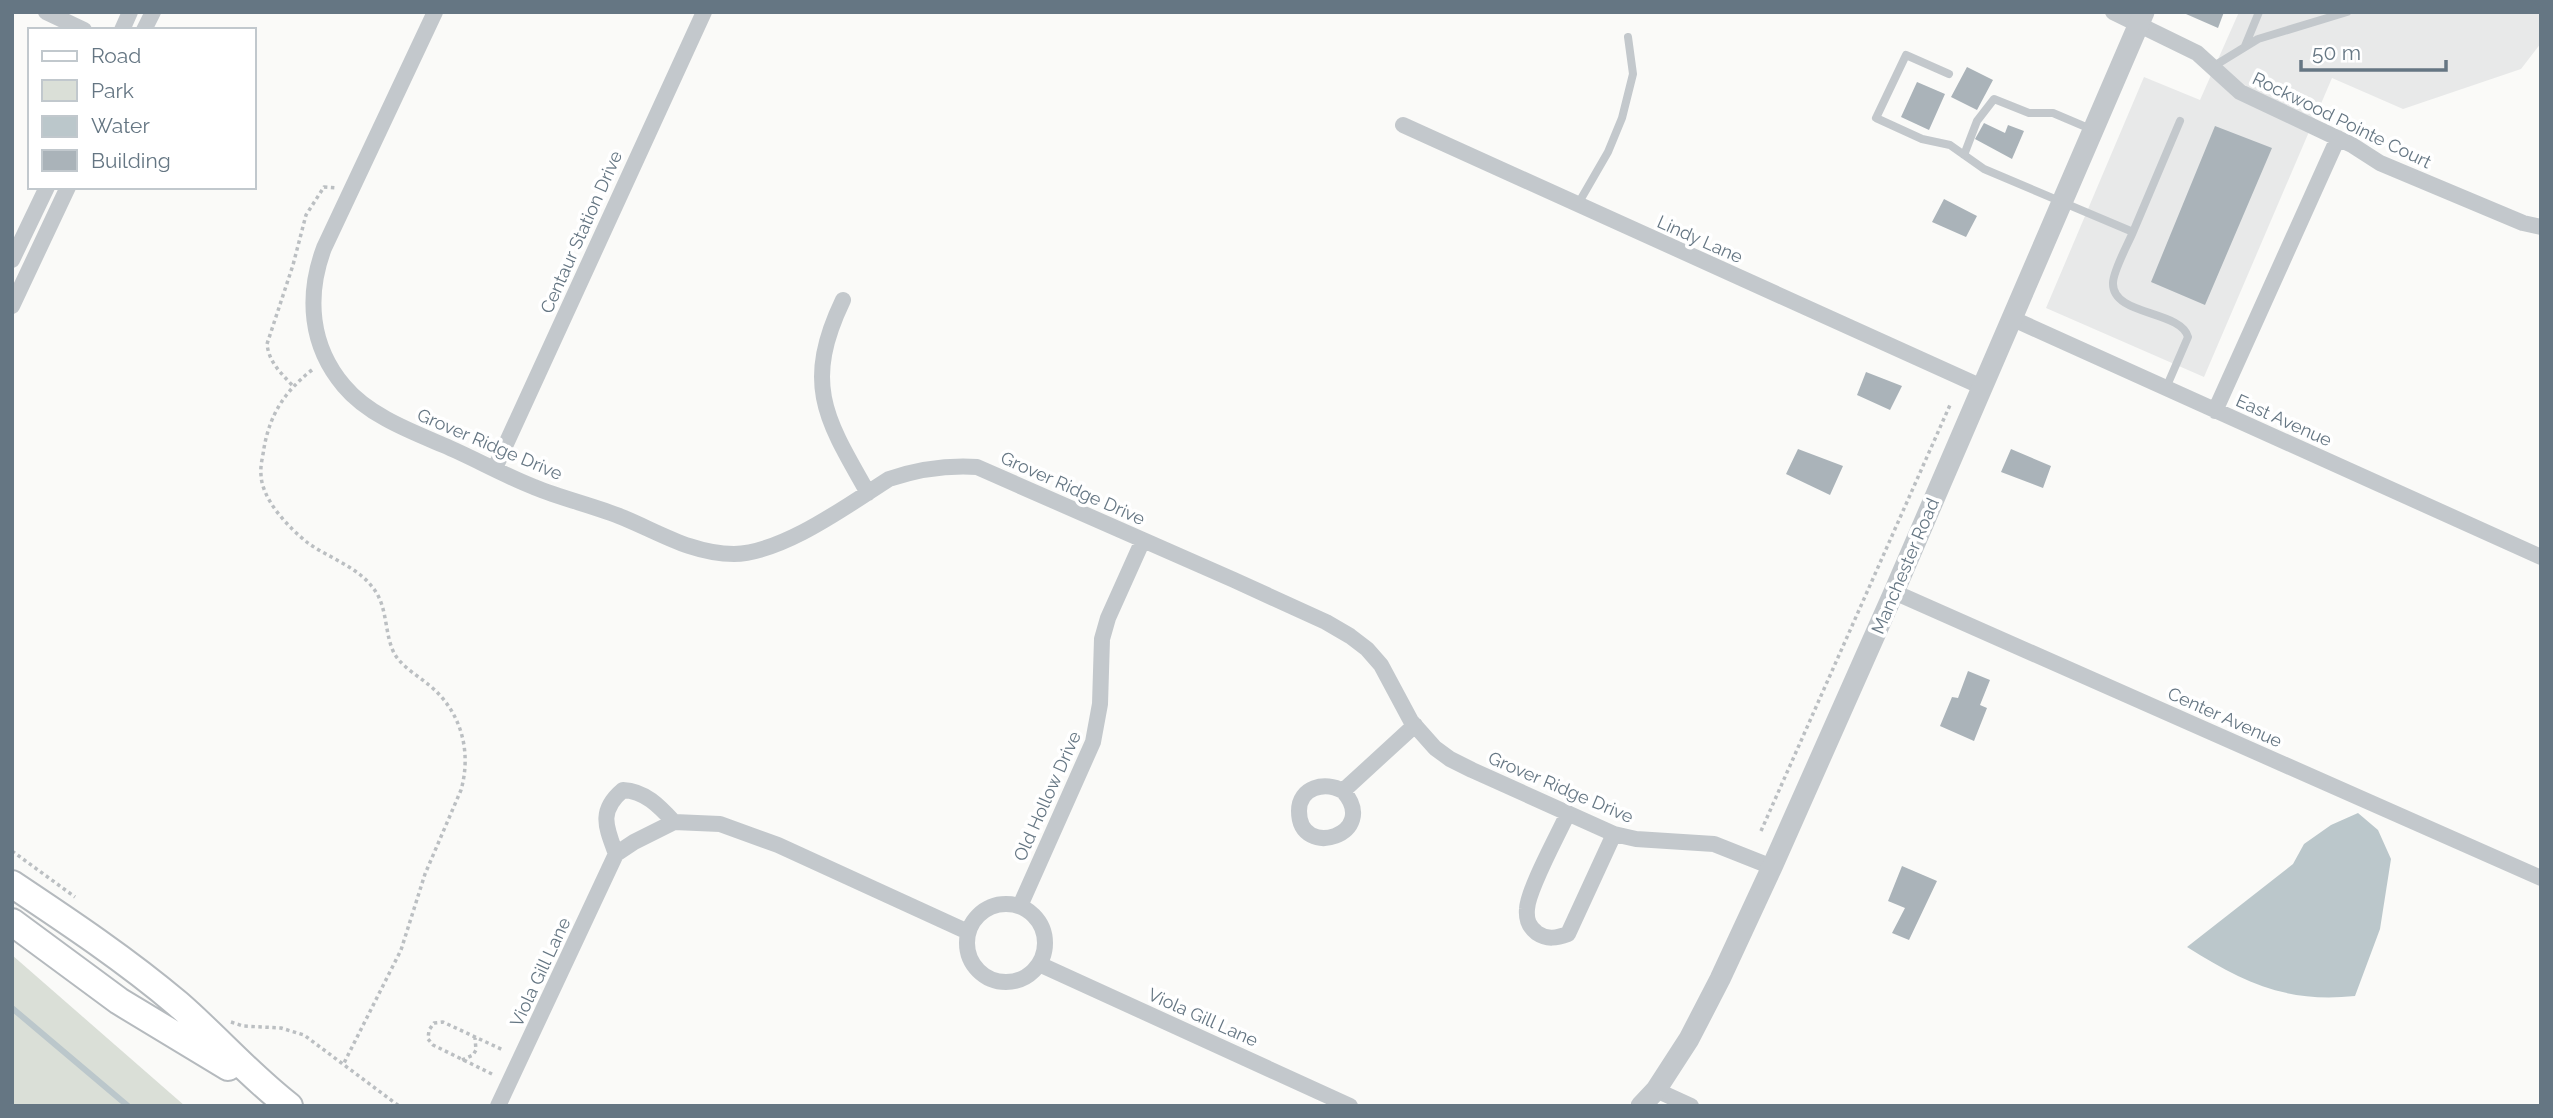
<svg xmlns="http://www.w3.org/2000/svg" width="2553" height="1118" viewBox="0 0 2553 1118" font-family="Raleway,sans-serif">
  <rect width="100%" height="100%" fill="#fafaf8"/>
  <path fill="#e8e9e9" d="M2239,12H2541V43L2521,69L2403,109L2332,78L2204,377L2046,308L2144,77L2200,100Z"/>
  <path fill="#dadfd7" d="M12,955L185,1106H12Z"/>
  <path fill="#bbc7cb" d="M2358,813L2378,830L2391,859L2380,929L2355,996C2286,1003 2244,983 2187,947L2293,864L2304,844L2331,825Z"/>
  <g fill="none" stroke-linecap="round" stroke-linejoin="round">
    <path stroke="#bbc7cb" stroke-width="6" d="M12,1008L128,1106"/>
  </g>
  <path fill="#aab3b9" d="M2186,12H2224L2218,28L2186,14Z
    M1967,67L1993,80L1977,110L1951,97Z
    M1917,82L1945,94L1929,130L1901,117Z
    M1984,123L2005,133L2008,125L2024,131L2012,159L1975,139Z
    M2215,126L2272,148L2205,305L2151,282Z
    M1944,199L1977,216L1966,237L1932,222Z
    M1866,372L1902,386L1890,410L1857,395Z
    M1798,449L1843,466L1830,495L1786,474Z
    M2011,449L2051,466L2043,488L2001,472Z
    M1968,671L1990,680L1980,705L1987,708L1974,741L1940,726L1952,697L1958,698Z
    M1902,866L1937,881L1909,940L1892,933L1905,908L1888,901Z"/>
  <g fill="none" stroke-linecap="round" stroke-linejoin="round">
    <defs>
      <path id="primary" d="M12,884C69,922 126,960 178,1004C216,1037 249,1075 289,1106
        M12,922L119,1001L228,1067"/>
    </defs>
    <use href="#primary" stroke="#b5babe" stroke-width="30"/>
    <path stroke="#bbbfc2" stroke-width="3.5" stroke-dasharray="3.5 3.5" stroke-linecap="butt" d="M312,370C285,391 270,414 264,448C263,456 260,466 261,475C262,500 289,528 308,543C329,558 358,567 373,588C388,606 384,633 394,653C402,667 417,675 429,685C461,711 472,751 461,790L425,874L401,950L343,1065
      M292,385C280,372 269,362 267,344L293,265L306,215L324,187L336,188
      M1761,831L1950,405
      M12,851L75,897
      M231,1022L243,1026L281,1028L304,1035L399,1106
      M462,1060L473,1055L476,1050L475,1038
      M492,1074L433,1045L428,1039L429,1030L434,1023L443,1022L503,1050"/>
    <path stroke="#c3c8cc" stroke-width="8" d="M2245,46L2259,12
      M2214,66L2258,39L2347,12
      M1949,74L1906,55L1876,118L1922,139L1950,145L1984,169L2133,232L2180,121
      M1964,155L1977,121L1994,99L2029,113H2053L2093,130
      M1578,204L1608,152L1622,118L1633,74L1628,37
      M2133,232C2128,244 2113,271 2113,283C2112,316 2181,310 2188,337L2166,388"/>
    <path stroke="#c3c8cc" stroke-width="16" d="M46,12L84,30
      M435,12L324,248C306,296 310,346 344,386C368,415 410,431 443,445C474,458 503,475 534,487C563,499 595,506 624,518C660,533 693,554 734,554C783,553 848,505 889,479C919,469 946,465 977,467L1234,580L1326,622L1350,636L1367,649L1381,665L1411,721L1435,748L1450,759L1472,770L1614,834L1636,839L1714,844L1772,867
      M2113,12L2197,53L2240,92L2352,145L2380,163L2523,223L2541,227
      M122,30L130,12
      M144,30L153,12
      M1403,125L1982,387
      M12,260L47,187
      M843,300C803,384 825,418 868,493
      M12,306L68,187
      M2011,318L2541,557
      M2215,411L2338,138
      M495,468L704,12
      M1894,592L2541,878
      M1343,791C1325,781 1299,787 1299,811C1299,861 1381,834 1343,791L1415,725
      M1568,813C1558,835 1528,889 1527,909C1526,920 1529,927 1537,933C1547,940 1557,938 1568,934L1614,834
      M616,854C606,827 598,811 623,790C645,791 659,806 674,822
      M967 943a39 39 0 1 1 78 0a39 39 0 1 1-78 0Z
      M1020,906L1093,742L1100,704L1102,639L1108,618L1143,540
      M1039,964L1350,1106
      M1656,1090L1691,1106
      M498,1106L616,854L634,842L674,822L720,824L778,845L968,932"/>
    <path stroke="#c3c8cc" stroke-width="21" d="M1641,1106L1656,1090L1689,1039L1720,979L1772,867L1894,592L2144,12"/>
    <use href="#primary" stroke="#fff" stroke-width="26"/>
  </g>
  <g text-anchor="middle" dominant-baseline="central" stroke-width="7" stroke-linejoin="round" paint-order="stroke">
    <g font-size="18" fill="#657683" stroke="#fff">
      <text transform="translate(2342 120) rotate(26)">Rockwood Pointe Court</text>
      <text transform="translate(581 232) rotate(-66)">Centaur Station Drive</text>
      <text transform="translate(1700 239) rotate(24)">Lindy Lane</text>
      <text transform="translate(2284 420) rotate(24)">East Avenue</text>
      <text transform="translate(490 444) rotate(23)">Grover Ridge Drive</text>
      <text transform="translate(1073 488) rotate(24)">Grover Ridge Drive</text>
      <text transform="translate(1905 566) rotate(-67)">Manchester Road</text>
      <text transform="translate(2225 717) rotate(24)">Center Avenue</text>
      <text transform="translate(1561 787) rotate(23)">Grover Ridge Drive</text>
      <text transform="translate(1047 796) rotate(-66)">Old Hollow Drive</text>
      <text transform="translate(540 972) rotate(-65)">Viola Gill Lane</text>
      <text transform="translate(1203 1017) rotate(24)">Viola Gill Lane</text>
    </g>
  </g>
  <rect width="2553" height="1118" fill="none" stroke="#657683" stroke-width="28"/>
  <rect x="28" y="28" width="228" height="161" fill="#ffffff" stroke="#c1c8cd" stroke-width="2"/>
  <rect x="42" y="51" width="35" height="10" fill="#ffffff" stroke="#c1c8cd" stroke-width="2"/>
  <text x="91" y="63" font-size="21" fill="#657683">Road</text>
  <rect x="42" y="80" width="35" height="21" fill="#dadfd7" stroke="#c1c8cd" stroke-width="2"/>
  <text x="91" y="98" font-size="21" fill="#657683">Park</text>
  <rect x="42" y="116" width="35" height="21" fill="#bbc7cb" stroke="#c1c8cd" stroke-width="2"/>
  <text x="91" y="133" font-size="21" fill="#657683">Water</text>
  <rect x="42" y="150" width="35" height="21" fill="#aab3b9" stroke="#c1c8cd" stroke-width="2"/>
  <text x="91" y="168" font-size="21" fill="#657683">Building</text>
  <path d="M2301 60v10h145v-10" fill="none" stroke="#657683" stroke-width="3.5"/>
  <text x="2312" y="60" font-size="21" fill="#657683" stroke="#ffffff" stroke-width="5" paint-order="stroke">50 m</text>
</svg>
